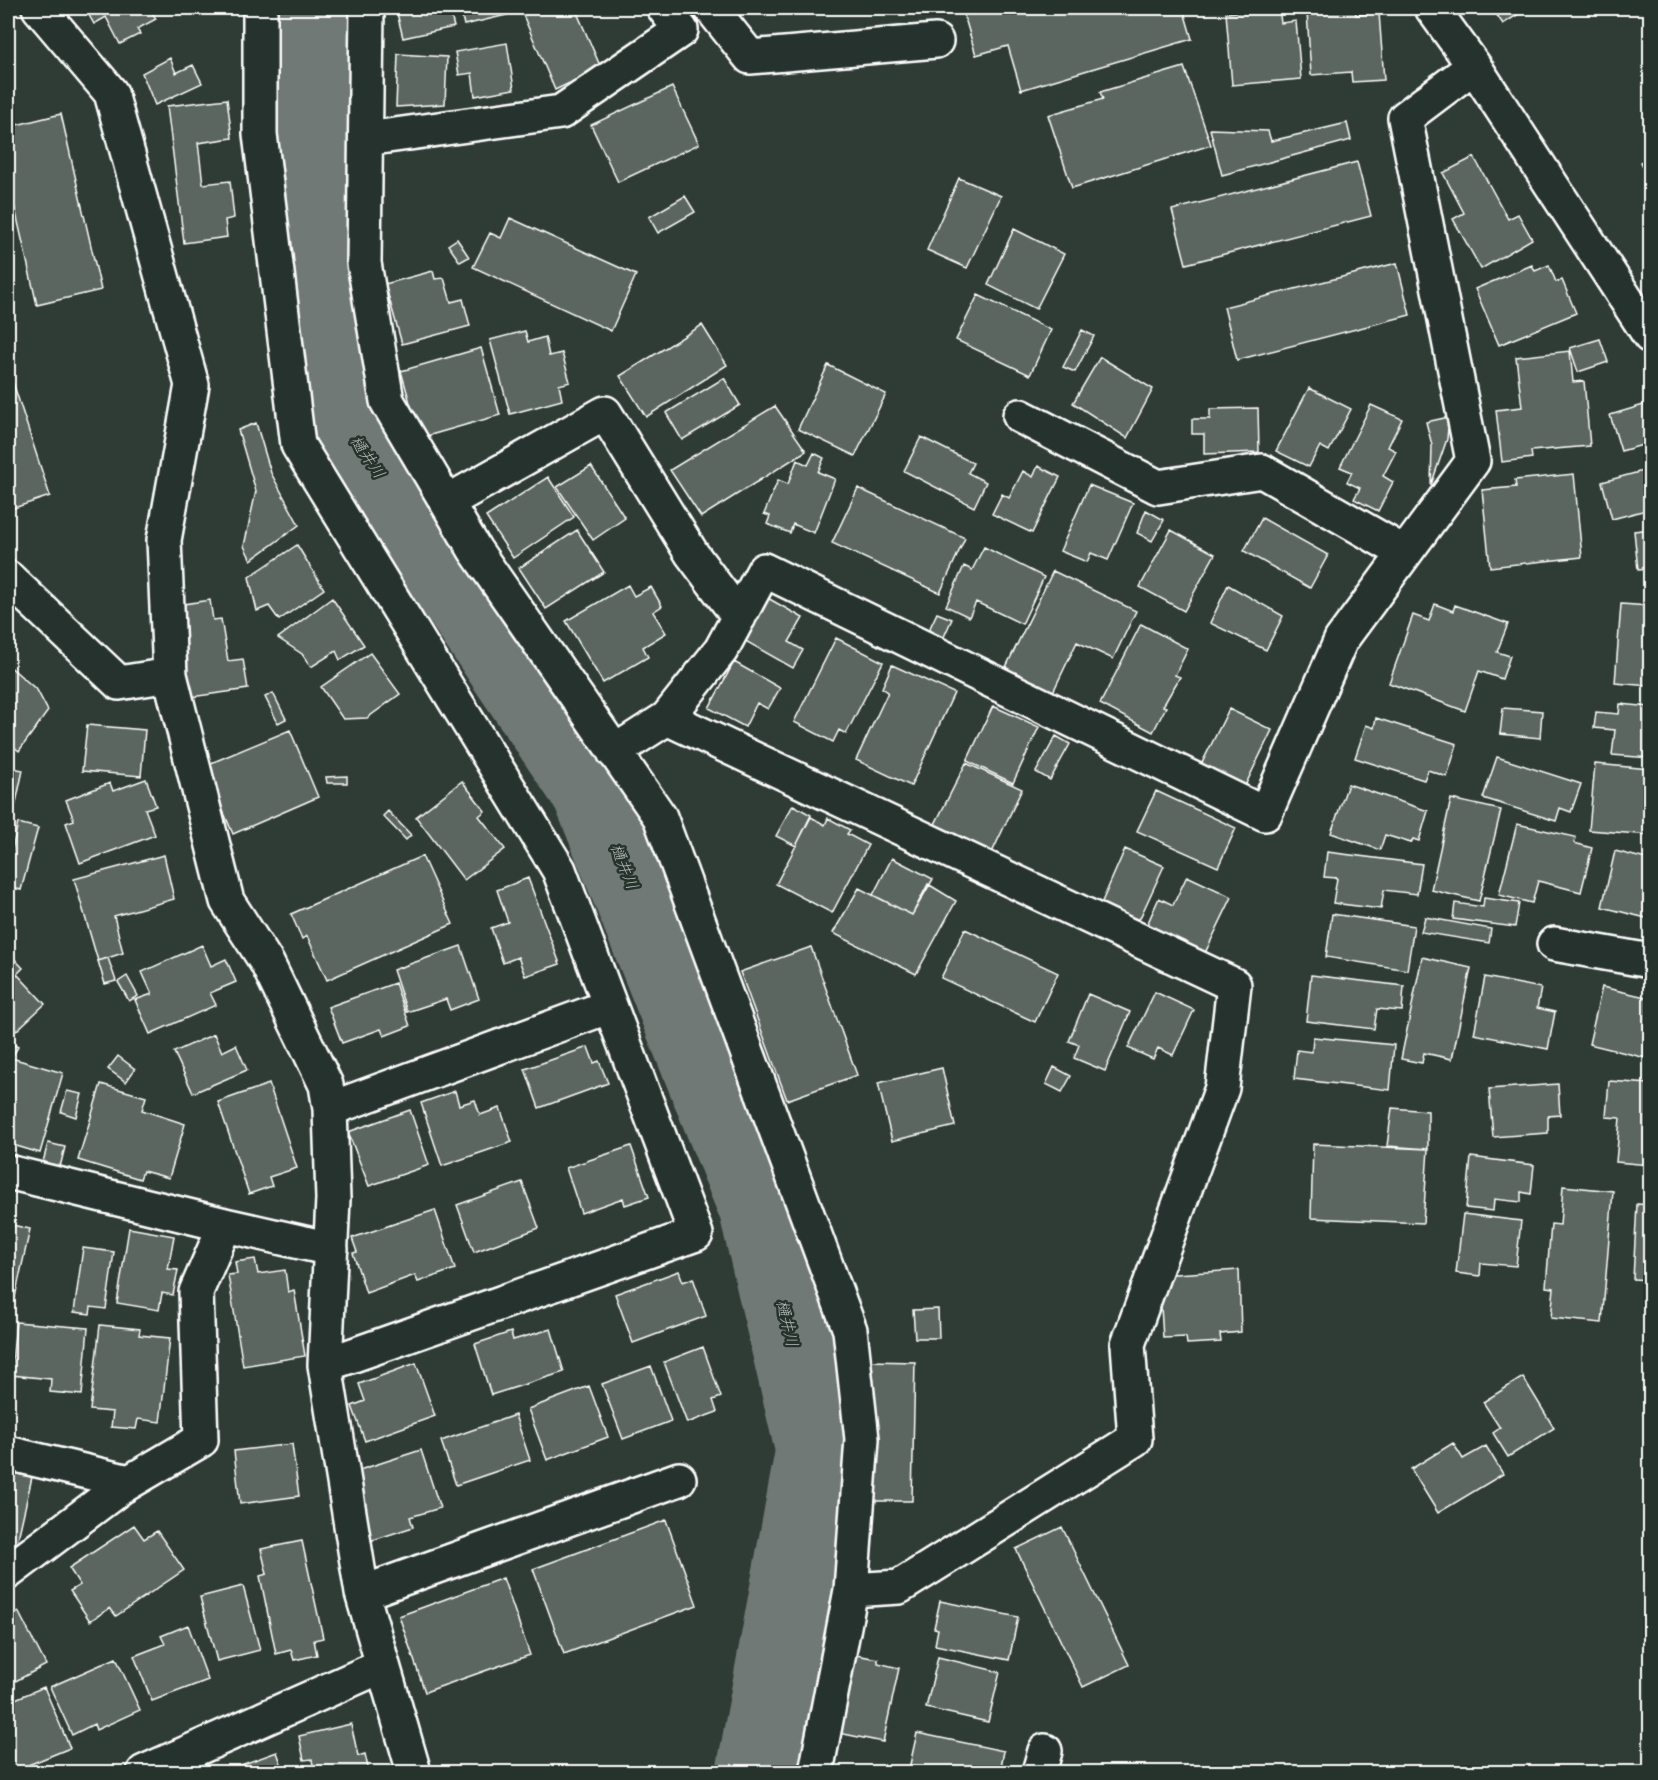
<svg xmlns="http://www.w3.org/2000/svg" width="1658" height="1780" viewBox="0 0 1658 1780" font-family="'Playpen Sans','Klee One',sans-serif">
  <rect width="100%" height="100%" fill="#2f3b35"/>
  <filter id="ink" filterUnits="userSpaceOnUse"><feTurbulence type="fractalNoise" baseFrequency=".0167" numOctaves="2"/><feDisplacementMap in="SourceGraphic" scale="12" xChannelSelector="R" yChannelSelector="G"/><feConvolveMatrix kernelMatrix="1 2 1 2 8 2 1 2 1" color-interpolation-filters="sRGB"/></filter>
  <g filter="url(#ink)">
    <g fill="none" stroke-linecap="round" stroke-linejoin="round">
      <path stroke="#707975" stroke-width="87" d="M304,8L311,202L347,422L595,790L762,1207L819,1450L760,1772"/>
    </g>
    <path fill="#5b6661" stroke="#fff" stroke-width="1.5" d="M85,8H150L156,19L137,29L140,34L120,44L106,17L94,24Z
      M400,8H449L454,27L403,38L396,9Z
      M460,8H506L507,15L464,25Z
      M520,8H575L601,68L555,90Z
      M962,8H1183L1192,39L1021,90L1008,46L976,55Z
      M1279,8L1281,23L1296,21L1301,79L1232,85L1226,13Z
      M1355,8L1356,15L1379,13L1384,80L1352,82L1351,72L1311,75L1307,12Z
      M1492,8H1528L1503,24Z
      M507,43L514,89L475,96L472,73L459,75L455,52Z
      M398,54L447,57L445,104L396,107Z
      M170,58L176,73L193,65L202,83L155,105L142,73Z
      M1184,67L1211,145L1072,188L1048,115L1103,99L1100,92Z
      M672,87L699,144L618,182L591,125Z
      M227,99L232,138L198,143L203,184L230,181L234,218L225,220L227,237L184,243L167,106Z
      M61,114L101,290L37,305L8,178V127Z
      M1347,123L1351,140L1222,175L1210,129L1268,131L1271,141Z
      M1474,157L1508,219L1518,214L1532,239L1481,269L1453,219L1464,213L1443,173Z
      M1650,157V183L1640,162Z
      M1357,162L1371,216L1186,264L1172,210Z
      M959,178L1001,196L967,268L927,250Z
      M685,196L695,212L658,233L649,217Z
      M510,218L636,275L611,331L473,267L490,233L501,238Z
      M1014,229L1064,254L1036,309L988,285Z
      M457,239L469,257L460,262L448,245Z
      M1397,263L1410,315L1237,360L1224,307Z
      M1532,265L1535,271L1549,265L1556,282L1562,280L1576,313L1499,345L1475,289Z
      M433,271L435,279L444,278L451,302L463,299L470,326L402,344L385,284Z
      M978,295L1051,330L1030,375L956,340Z
      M702,325L727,365L646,417L620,376Z
      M1082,330L1094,336L1075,372L1063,367Z
      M525,331L528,342L545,337L549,356L562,353L570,382L559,385L562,400L510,414L490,340Z
      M1600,339L1608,362L1578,372L1570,348Z
      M481,348L500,415L420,438L401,371Z
      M1570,351L1573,382L1584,381L1590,446L1531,451L1532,458L1502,462L1496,410L1522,407L1516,357Z
      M1100,357L1153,389L1127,438L1073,403Z
      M828,365L886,394L855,456L798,429Z
      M8,367L50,496L8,510Z
      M724,378L740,405L682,440L666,413Z
      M1309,388L1351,409L1329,451L1320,446L1309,467L1276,451Z
      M1650,403V443L1621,451L1610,415Z
      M1371,405L1402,419L1388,447L1396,451L1383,476L1393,482L1378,511L1354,499L1360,488L1347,482L1352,472L1340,467Z
      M775,406L806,451L701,517L670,470Z
      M1258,408L1259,452L1204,454V434H1192V419H1210V409Z
      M1449,417L1447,439L1431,485L1432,445L1426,422Z
      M256,423L271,473L299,525L251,560L244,546L256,491L238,430Z
      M921,437L973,463L968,473L986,482L974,507L904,471Z
      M814,453L824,458L818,472L835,479L814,533L793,524L790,533L767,524L770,516L764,514L778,480L788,484L797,460L808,465Z
      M591,466L625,518L593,540L557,487Z
      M1038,466L1060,477L1032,533L992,514L1002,494L1009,498L1023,471L1033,477Z
      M1650,469V509L1612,519L1602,482Z
      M1574,474L1582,557L1490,567L1482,490L1516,487L1515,480Z
      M548,477L574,517L513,558L486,517Z
      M1089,485L1133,503L1108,560L1091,553L1087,562L1060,551Z
      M858,488L965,538L940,593L832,543Z
      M1146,510L1164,520L1152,541L1137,533Z
      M1262,518L1328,555L1310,588L1244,551Z
      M1650,529V569L1638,570L1634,531Z
      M577,530L604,572L546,609L519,568Z
      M1171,530L1215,554L1184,611L1140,587Z
      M297,545L324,589L279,620L269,606L257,611L249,577Z
      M984,547L1044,577L1022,624L976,602L969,617L946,606L964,566L972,570Z
      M1053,571L1136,611L1113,659L1077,642L1052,694L1004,671Z
      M628,585L634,596L651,587L662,606L653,612L666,633L643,647L648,657L603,683L566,621Z
      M1228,585L1283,616L1266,650L1210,623Z
      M766,597L803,618L789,642L803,650L793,668L742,639Z
      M332,598L364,645L340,660L336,651L311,667L302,654L278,638Z
      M210,600L213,620L221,619L228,661L243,659L248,689L184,698L177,605Z
      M1435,604L1453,611L1455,605L1508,624L1497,652L1510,656L1502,679L1479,671L1465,711L1389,683L1413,615L1429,621Z
      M1621,604L1650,606V686L1615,683Z
      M937,613L952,619L943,639L928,632Z
      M1141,624L1188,649L1175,675L1180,677L1163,706L1166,707L1153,732L1100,704Z
      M836,638L883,662L846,734L839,730L833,742L794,722Z
      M370,653L400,694L367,718L343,719L321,687Z
      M734,662L780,688L768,709L757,703L745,727L709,708Z
      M8,665L37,690L48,711L19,751L8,742Z
      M892,665L954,693L911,786L856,760L888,692L882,688Z
      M273,693L286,719L278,723L265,697Z
      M1620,704L1650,707V758L1612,755L1615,730L1594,728L1596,712L1619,714Z
      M993,706L1039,727L1013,783L967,761Z
      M1503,708L1542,711L1540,738L1500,734Z
      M1229,709L1272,730L1243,790L1199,769Z
      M1376,718L1457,744L1447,777L1428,770L1424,780L1355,758L1366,725L1374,728Z
      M87,725L145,730L141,776L82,771Z
      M290,730L318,797L233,834L204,766Z
      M1056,736L1070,744L1050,780L1036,772Z
      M1497,757L1581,784L1571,812L1560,808L1556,821L1483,798Z
      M966,763L1022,789L988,861L931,832Z
      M1595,764L1650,769V835L1589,830Z
      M8,767L23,770L8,840Z
      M347,776V783H327L326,777Z
      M146,779L156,806L145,809L155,835L80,863L66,823L74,820L66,800L110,783L113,791Z
      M462,781L485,811L479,816L505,849L464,880L416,817Z
      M1348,784L1428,811L1419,841L1413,839L1411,843L1385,835L1380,850L1331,833Z
      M1156,791L1236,828L1218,867L1137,831Z
      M1451,799L1501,810L1479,901L1431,890Z
      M793,805L811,815L796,846L776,836Z
      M388,811L411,835L406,840L383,816Z
      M811,817L825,825L828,818L850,830L847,834L868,845L832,913L776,884Z
      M18,823L38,828L21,890L8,887V867Z
      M1517,824L1575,837L1574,843L1592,848L1581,892L1538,881L1532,903L1499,895Z
      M1125,849L1164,866L1139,920L1101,904Z
      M1615,851L1650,860V919L1602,907Z
      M1327,852L1422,864L1417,894L1384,890L1381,909L1333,903L1337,878L1324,877Z
      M164,855L174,899L114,916L123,953L98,961L74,879Z
      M422,856L453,924L327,980L307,936L302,939L291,914Z
      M892,858L933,879L912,915L873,895Z
      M1187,876L1232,897L1204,955L1146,927L1159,898L1173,905Z
      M528,878L560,964L525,976L518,957L503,963L491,928L508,922L497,890Z
      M928,884L956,901L916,974L833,933L859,888L912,915Z
      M1484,898L1519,903L1515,927L1453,919L1455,903L1483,907Z
      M1332,914L1414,926L1407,970L1326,957Z
      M1425,917L1491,929L1489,943L1421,932Z
      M965,929L1058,973L1035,1022L941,978Z
      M202,945L211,966L226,959L236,982L210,993L216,1005L150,1034L135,1000L152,994L142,972Z
      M461,946L479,999L450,1010L446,999L407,1012L393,970Z
      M811,947L857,1075L787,1100L740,972Z
      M8,952L23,968L17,974L45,1004L16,1031L8,1022Z
      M1422,957L1471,968L1452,1059L1424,1053L1422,1063L1401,1059Z
      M108,958L116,981L105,984L98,961Z
      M1311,975L1404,986L1402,1011L1377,1009L1374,1029L1306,1021Z
      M127,976L138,996L129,1001L118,982Z
      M1485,977L1541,988L1537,1008L1555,1012L1548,1049L1474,1034Z
      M395,983L410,1026L384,1036L381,1029L342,1043L328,1007Z
      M1602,987L1650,998V1059L1589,1044Z
      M1155,992L1194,1010L1173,1055L1158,1048L1153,1059L1128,1048Z
      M1088,994L1130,1012L1105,1071L1074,1058L1079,1045L1069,1041Z
      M214,1034L222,1052L236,1045L247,1070L193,1093L174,1052Z
      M1313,1037L1394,1045L1390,1090L1294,1079L1297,1050L1312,1052Z
      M8,1041L18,1047L12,1057L8,1055Z
      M588,1047L594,1063L599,1061L608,1083L539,1108L525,1069Z
      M118,1056L135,1069L126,1082L108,1069Z
      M8,1057L63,1073L40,1153L13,1145L11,1152L8,1151Z
      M1054,1067L1071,1076L1062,1092L1046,1084Z
      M942,1068L955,1126L892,1141L878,1083Z
      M1609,1081L1650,1084V1165L1616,1162L1620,1118L1606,1117Z
      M101,1084L146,1097L142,1110L185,1124L169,1178L143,1171L140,1179L78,1160Z
      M269,1084L297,1168L269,1177L272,1186L249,1194L218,1102Z
      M1558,1084L1560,1115L1548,1116V1133L1493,1137L1489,1089Z
      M67,1091L82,1094L76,1117L61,1112Z
      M455,1091L459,1105L475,1100L480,1115L500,1108L512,1142L442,1166L421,1103Z
      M1392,1108L1428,1111V1149L1387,1146Z
      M410,1110L429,1165L369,1186L348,1132Z
      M48,1143L65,1147L60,1167L43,1162Z
      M1313,1144L1428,1149L1423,1223L1311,1218Z
      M631,1146L649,1197L625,1205L623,1198L581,1213L566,1168Z
      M1471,1157L1534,1165L1531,1194L1521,1192V1202L1494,1199L1493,1211L1466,1208Z
      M522,1182L539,1228L474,1252L457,1205Z
      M1563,1186L1613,1191L1602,1323L1551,1318L1554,1288L1546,1287L1551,1224L1560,1225Z
      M1637,1204L1650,1205V1280L1633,1279Z
      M435,1210L455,1269L418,1282L415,1275L366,1293L353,1253L357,1252L352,1238Z
      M1463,1214L1521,1221L1516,1266L1481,1263L1480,1276L1456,1273Z
      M8,1224L30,1229L13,1306L8,1305Z
      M129,1228L174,1236L168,1269L178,1270L173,1295L162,1293L159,1310L117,1303Z
      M83,1248L114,1252L106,1309L91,1307L90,1314L74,1312Z
      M255,1259L258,1274L285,1270L288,1292L294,1290L305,1356L243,1366L228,1275L237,1274L235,1262Z
      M1239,1270L1241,1332L1220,1334L1221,1342L1187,1344L1186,1337L1163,1338L1159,1275Z
      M679,1271L683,1282L693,1278L706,1316L633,1343L615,1294Z
      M938,1309L939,1338H915L913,1310Z
      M16,1322L88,1328L82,1395L50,1392L51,1379L11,1375Z
      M100,1325L140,1329L139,1335L170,1338L160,1422L138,1419L136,1429L111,1427L113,1412L90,1410Z
      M551,1329L564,1372L491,1395L475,1344L511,1332L513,1340Z
      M703,1347L721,1397L713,1400L717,1412L687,1423L664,1362Z
      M868,1361L915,1362L912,1501H870Z
      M416,1363L435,1416L365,1441L352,1406L365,1401L359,1384Z
      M651,1366L671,1421L623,1439L602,1384Z
      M1523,1377L1554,1428L1508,1457L1493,1433L1500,1428L1483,1402Z
      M589,1386L608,1437L547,1460L528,1409Z
      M515,1415L530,1460L456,1485L441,1441Z
      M1453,1443L1463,1459L1486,1446L1503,1474L1438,1513L1411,1469Z
      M292,1444L299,1496L240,1504L234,1451Z
      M421,1450L440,1508L410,1517L413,1527L370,1541L347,1474Z
      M8,1472L32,1477L17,1543L8,1541Z
      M666,1520L697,1605L564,1654L533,1569Z
      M134,1525L144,1539L157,1531L184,1570L116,1616L110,1608L90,1621L70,1591L80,1585L69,1568Z
      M1062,1527L1129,1665L1083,1687L1016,1549Z
      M302,1541L323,1638L314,1640L317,1655L294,1660L291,1650L276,1654L260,1576L267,1574L261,1549Z
      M503,1578L530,1655L425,1692L399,1616Z
      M243,1586L260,1650L217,1661L200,1597Z
      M940,1601L1018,1617L1009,1660L935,1645L938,1629L934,1628Z
      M18,1611L46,1665L8,1685V1617Z
      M188,1625L208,1680L152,1701L134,1656L165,1644L161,1636Z
      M850,1654L878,1659V1663L899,1668L883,1742L834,1732Z
      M938,1657L1000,1672L988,1722L926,1708Z
      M116,1658L140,1710L96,1730L94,1724L72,1735L50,1687Z
      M44,1687L70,1748L11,1772L8,1765V1702Z
      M351,1724L358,1756L365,1754L369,1772H314L312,1759L304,1760L299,1736Z
      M917,1733L1004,1751L1000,1772H926L909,1769Z
      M277,1752L284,1772H221Z"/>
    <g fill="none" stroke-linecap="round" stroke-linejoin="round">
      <defs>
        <path id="minor" d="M39,8L111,93L192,385L164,540L170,675L227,901L267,963L326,1085L330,1109L333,1199L325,1365L362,1593L414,1772
          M260,8V134L298,445L559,870L696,1234L325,1365
          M367,8L364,263L387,401L475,550L660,817L850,1330L862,1439L851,1590L816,1772
          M711,8L750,57L936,41
          M1432,8L1474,66L1650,336
          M366,139L561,112L681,30L664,8
          M1020,416L1158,487L1262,471L1405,553
          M447,502L605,413L692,554L739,617
          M8,578L119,683L170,675
          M667,718L721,650L764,570L1265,814L1341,640L1473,461L1405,118L1474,66
          M614,752L667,718L1234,985L1222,1088L1128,1344L1135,1439L899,1587L851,1590
          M1554,944L1650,961
          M330,1109L610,1006
          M8,1172L225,1225
          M8,1453L129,1482
          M8,1572L121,1487L201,1440L196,1292L225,1225L331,1249
          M362,1593L679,1479
          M144,1772L382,1666
          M1039,1772L1045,1751"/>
      </defs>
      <use href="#minor" stroke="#fff" stroke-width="38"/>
      <use href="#minor" stroke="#26332d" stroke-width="33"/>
    </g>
  </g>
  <g text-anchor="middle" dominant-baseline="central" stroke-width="5" stroke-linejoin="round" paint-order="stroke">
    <g font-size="16" font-style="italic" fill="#b8bcba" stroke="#26332d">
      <text transform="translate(369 456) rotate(56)">樋井川</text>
      <text transform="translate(626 866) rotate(68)">樋井川</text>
      <text transform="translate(789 1323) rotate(77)">樋井川</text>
    </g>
  </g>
  <rect width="1658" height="1780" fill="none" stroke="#26332d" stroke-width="30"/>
  <rect x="15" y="15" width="1628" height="1750" fill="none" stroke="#fff" stroke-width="2" filter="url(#ink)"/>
</svg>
